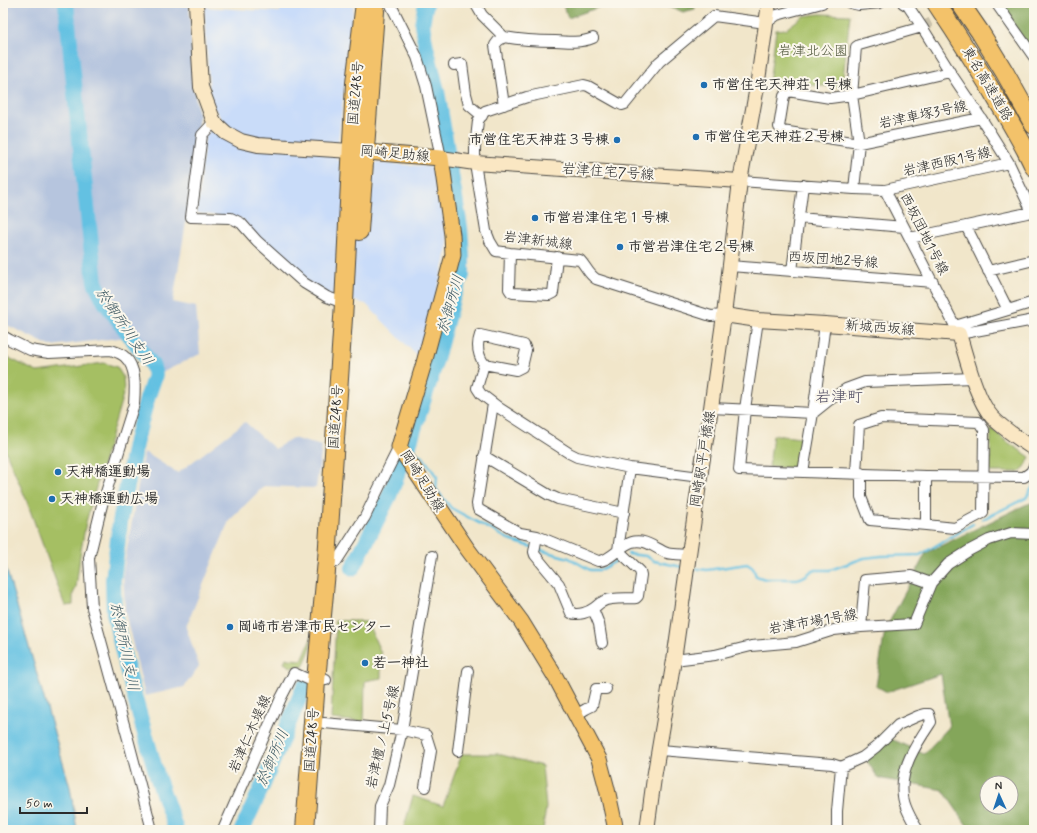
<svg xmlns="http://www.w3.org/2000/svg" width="1037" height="833" viewBox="0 0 1037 833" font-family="Mynerve,'Klee One',sans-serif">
  <rect width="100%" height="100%" fill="#fbf7ec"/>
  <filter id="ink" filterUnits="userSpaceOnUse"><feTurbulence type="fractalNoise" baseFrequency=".025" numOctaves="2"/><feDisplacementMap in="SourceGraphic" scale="8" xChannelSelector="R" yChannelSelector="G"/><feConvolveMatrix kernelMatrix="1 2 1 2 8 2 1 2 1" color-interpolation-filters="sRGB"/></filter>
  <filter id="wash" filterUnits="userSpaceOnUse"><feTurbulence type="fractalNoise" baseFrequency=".012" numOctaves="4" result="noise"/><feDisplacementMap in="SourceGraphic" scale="16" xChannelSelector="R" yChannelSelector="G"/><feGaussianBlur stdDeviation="0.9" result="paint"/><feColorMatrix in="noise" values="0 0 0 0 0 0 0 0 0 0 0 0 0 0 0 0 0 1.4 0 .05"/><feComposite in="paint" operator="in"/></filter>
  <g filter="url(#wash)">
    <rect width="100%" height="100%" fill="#f1e6ca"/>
    <path fill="#c9dcf9" d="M281,3H354L336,160L434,167L448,243L445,261L419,358L366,304L327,294L306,281L261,240L242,219L197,213L205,136L222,119L211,104L209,84L204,7L280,12Z"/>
    <path fill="#b6c5de" d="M3,3H189L195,96L199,116L186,222L173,302L196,307L200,354L161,373L127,337L50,346L3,323Z
      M245,422L275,449L292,438L322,446L316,488L264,486L229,521L186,627L199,666L184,687L145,696L125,612L123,572L144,452L178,473Z"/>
    <path fill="#a5bf64" stroke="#687548" d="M820,14L850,15L842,87L769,83L776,30L786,29L803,16Z
      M3,355L37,372L104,363L117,367L123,377L124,391L86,522L80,556L76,588L73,594V605L65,606L26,499L3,445Z
      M991,428L1006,441L1030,457L1025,467L1019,472H990Z
      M773,435L801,438L796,468L769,467Z
      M336,620L367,622L381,653V678L365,681L364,722L331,719Z
      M312,636L310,650L303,667H291L284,663L286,658L289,659L302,660Z
      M462,754H498L542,766L546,807L543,830H403L413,796L443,806Z"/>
    <path fill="#84a65a" stroke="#586842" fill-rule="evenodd" d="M562,3H611L568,18Z
      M662,3H694L695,9L683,12Z
      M994,3H1034V58Z
      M1034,502V830H970L943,790L878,778L864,756L887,737L924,754L949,727L941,674L887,692L876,686L885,630L926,553L1025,505ZM987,783H1011V807H987Z"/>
    <path fill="#64c1e2" stroke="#487686" d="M3,558L70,787L77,830H3Z"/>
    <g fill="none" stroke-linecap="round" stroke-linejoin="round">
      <path stroke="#64c1e2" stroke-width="2.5" d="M408,447L423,457L437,477L436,489L451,508L512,541L532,547
        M983,519L1026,498L1034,485
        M536,549L569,558L590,570H600L622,558
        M628,554L646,556L654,561L682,567
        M691,568L707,570L747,564L753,568L756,576L765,579H797L805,576L813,570H830L864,558L881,556L920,555L973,524"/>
      <path stroke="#64c1e2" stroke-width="16" d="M66,3L76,103L95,282L105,302L152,365L155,375L147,399L135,444L120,523L113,580L114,613L124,657L137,706L158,779L176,830
        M353,568L389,496L408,447L432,374L453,296L462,275V256L460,227L437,91L426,47L422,24L426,3
        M242,830L261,789L304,687"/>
    </g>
  </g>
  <g filter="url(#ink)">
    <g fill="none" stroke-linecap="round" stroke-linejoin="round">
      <path stroke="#c9c1aa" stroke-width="10" stroke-dasharray="10 5" stroke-linecap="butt" d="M922,27L966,4"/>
      <defs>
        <path id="street" d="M390,3L417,57L426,86L441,158
          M475,3L482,15L504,37L498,41L495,45L504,105
          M850,3L859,5L880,3
          M903,3L908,6L922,27L950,72
          M996,3L1034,57
          M504,37C521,40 538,41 555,41C568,42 581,43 593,38
          M454,65L462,64L466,94L469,105L482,116
          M214,122L202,135L191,217L231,218L241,223L257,241L304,283L327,297L344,303
          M740,181L854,189L885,190L1009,163
          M854,189L859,143L852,95L856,47L859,45L922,27
          M885,190L959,334L1034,320
          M799,218L904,227
          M910,238L1032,212L1009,163L981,118L950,72L852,95L830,98L788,91L784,96L779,127L782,131L859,143L981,118
          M510,253L509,289L511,292L513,293L549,295L553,293L557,257
          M730,266L933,282
          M792,271L803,185
          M988,271L1034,260
          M1008,310L1034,302
          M724,315L711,316L596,279C588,274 586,266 580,260L510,253L496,251L490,241L486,231L475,163V148L478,121L485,111L527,97L584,85L588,86L618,103L622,105L625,104L659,62L714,16L766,23L777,15L822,3
          M758,320L745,409L739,470L926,476L1024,477L1031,472L1034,466
          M955,326L1008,310L966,226
          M3,336L10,340L30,350L49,353L111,350C116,352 121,353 125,357C137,368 135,389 134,404L102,505L89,558L92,608L128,739L152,830
          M484,364L516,370L522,367L526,350L524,345L480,335C476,346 478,355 484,364L477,388L481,394L498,407
          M711,408L813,413L828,401L846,389L865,382L973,378
          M484,456L549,495L558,499L624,513
          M803,472L813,413L825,324
          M856,473L859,425L881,418L979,422L984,430L983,513L955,528L926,525V476
          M861,473V497L870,520L926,525
          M537,536L534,552L535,555L559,584L571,613C578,616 589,612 594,608C597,606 599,603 602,602C609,597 627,599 636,598L638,596L641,575L640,571L618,550
          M618,550L630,468
          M689,555C682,554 674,555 667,553C656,549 645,538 632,542C621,545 609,562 598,561L537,536L520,533L478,509L477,504L493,404L569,453L577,457L630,468L700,477
          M336,562L365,517L388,469L399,447
          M593,609L599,624L602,643
          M861,627L865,580L911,576L931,583
          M674,660L715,655L751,646L796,642L834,630L861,627L914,624L931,583L948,564L970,550L989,540L1011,533L1034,534
          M576,715L586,709L592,706L596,689H606
          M324,723L402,730L426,735L431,751L425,787
          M660,750L832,764L841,767L863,757L876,747L898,725L918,716L925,714H929L931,722C917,743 899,769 903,796C904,806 913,822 918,830
          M458,751L468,671
          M223,830L281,698L294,673L312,681L326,680
          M379,830L380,806L389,785L402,730L432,556
          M837,830V811L841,767"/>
        <path id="secondary" d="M196,3L201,87L214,122L226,133L241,141L258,145L351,151
          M441,158L475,163L740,181
          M724,315L758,320L825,324L959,334C967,359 976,399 992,417C1004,430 1020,439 1034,449
          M647,830L654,778L674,660L700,477L711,408L724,315L740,181L757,87L769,3"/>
        <path id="primary" d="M354,151L441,158L452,235L453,255L424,363L399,447L466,547L521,621L556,678L599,759L607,789L616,830"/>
        <path id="highway" d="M936,3C961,40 984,77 1006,115C1016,132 1026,149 1034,167
          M960,3L980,32L1005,73L1034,125
          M359,231L375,11
          M305,830L316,681L327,560L344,303L355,83L365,3"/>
      </defs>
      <use href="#street" stroke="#494743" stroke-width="12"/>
      <use href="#secondary" stroke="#494743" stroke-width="16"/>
      <use href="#primary" stroke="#494743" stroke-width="17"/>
      <use href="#highway" stroke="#494743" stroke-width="20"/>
      <use href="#street" stroke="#fff" stroke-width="10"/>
      <use href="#secondary" stroke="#fae7c3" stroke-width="14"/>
      <use href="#primary" stroke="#f3c26a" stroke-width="15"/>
      <use href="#highway" stroke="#f3c26a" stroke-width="18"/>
    </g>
  </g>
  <g fill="#1f6fb2" stroke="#fbf7ec" stroke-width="1.5">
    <circle cx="704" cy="85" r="4"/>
    <circle cx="696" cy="137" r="4"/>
    <circle cx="617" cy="140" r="4"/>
    <circle cx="535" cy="218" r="4"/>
    <circle cx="620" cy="247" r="4"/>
    <circle cx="58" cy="472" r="4"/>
    <circle cx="52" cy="499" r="4"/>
    <circle cx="230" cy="627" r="4"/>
    <circle cx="365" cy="663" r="4"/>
  </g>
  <g text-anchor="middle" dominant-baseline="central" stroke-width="4" stroke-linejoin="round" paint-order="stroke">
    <g font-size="14" fill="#50573c" stroke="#fbf7ec">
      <text x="813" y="51">岩津北公園</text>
    </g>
    <g font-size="14" fill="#2b2b2b" stroke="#fbf7ec">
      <text transform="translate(987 84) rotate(59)">東名高速道路</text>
      <text transform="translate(356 93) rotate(-85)">国道248号</text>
      <text transform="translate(923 115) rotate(-12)">岩津車塚3号線</text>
      <text transform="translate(395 154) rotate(5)">岡崎足助線</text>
      <text transform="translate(947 162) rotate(-13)">岩津西阪1号線</text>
      <text transform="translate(608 172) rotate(4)">岩津住宅7号線</text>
      <text transform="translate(924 234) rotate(63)">西坂団地1号線</text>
      <text transform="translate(538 241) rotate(7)">岩津新城線</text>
      <text transform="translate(833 260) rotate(4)">西坂団地2号線</text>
      <text transform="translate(880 328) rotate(4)">新城西坂線</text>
      <text transform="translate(336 417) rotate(-86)">国道248号</text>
      <text transform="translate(703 459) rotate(-81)">岡崎駅平戸橋線</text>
      <text transform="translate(422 481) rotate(58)">岡崎足助線</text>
      <text transform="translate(813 622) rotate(-10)">岩津市場1号線</text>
      <text transform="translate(250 734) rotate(-66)">岩津仁木堤線</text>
      <text transform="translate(383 737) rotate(-77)">岩津檀ノ上5号線</text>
      <text transform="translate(312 740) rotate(-86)">国道248号</text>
    </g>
    <g font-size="14" font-weight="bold" fill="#2b2b2b" stroke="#fbf7ec" text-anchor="start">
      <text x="712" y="85">市営住宅天神荘１号棟</text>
      <text x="704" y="137">市営住宅天神荘２号棟</text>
      <text x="609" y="140" text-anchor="end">市営住宅天神荘３号棟</text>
      <text x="543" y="218">市営岩津住宅１号棟</text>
      <text x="628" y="247">市営岩津住宅２号棟</text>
      <text x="66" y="472">天神橋運動場</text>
      <text x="60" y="499">天神橋運動広場</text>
      <text x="238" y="627">岡崎市岩津市民センター</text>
      <text x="373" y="663">若一神社</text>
    </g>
    <g font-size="15" font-style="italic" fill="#3c5862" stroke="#fbf7ec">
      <text transform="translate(451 304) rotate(-74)">於御所川</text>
      <text transform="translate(124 327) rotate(56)">於御所川支川</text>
      <text transform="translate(124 647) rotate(78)">於御所川支川</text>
      <text transform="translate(273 758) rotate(-67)">於御所川</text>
    </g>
    <g font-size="16" fill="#585469" stroke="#fbf7ec">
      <text x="839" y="397">岩津町</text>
    </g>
  </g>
  <rect width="1037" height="833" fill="none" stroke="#fbf7ec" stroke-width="16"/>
  <g transform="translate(999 795) rotate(357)"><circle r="19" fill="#fbf7ec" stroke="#a8a59f"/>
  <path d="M0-3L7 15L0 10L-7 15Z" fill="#1f6fb2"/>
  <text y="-6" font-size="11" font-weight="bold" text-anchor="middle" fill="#2b2b2b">N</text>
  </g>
  <path d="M20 807v6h67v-6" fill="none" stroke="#2b2b2b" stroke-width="2"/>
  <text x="26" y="807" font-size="12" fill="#2b2b2b" stroke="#fbf7ec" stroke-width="3" paint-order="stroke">50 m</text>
</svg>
